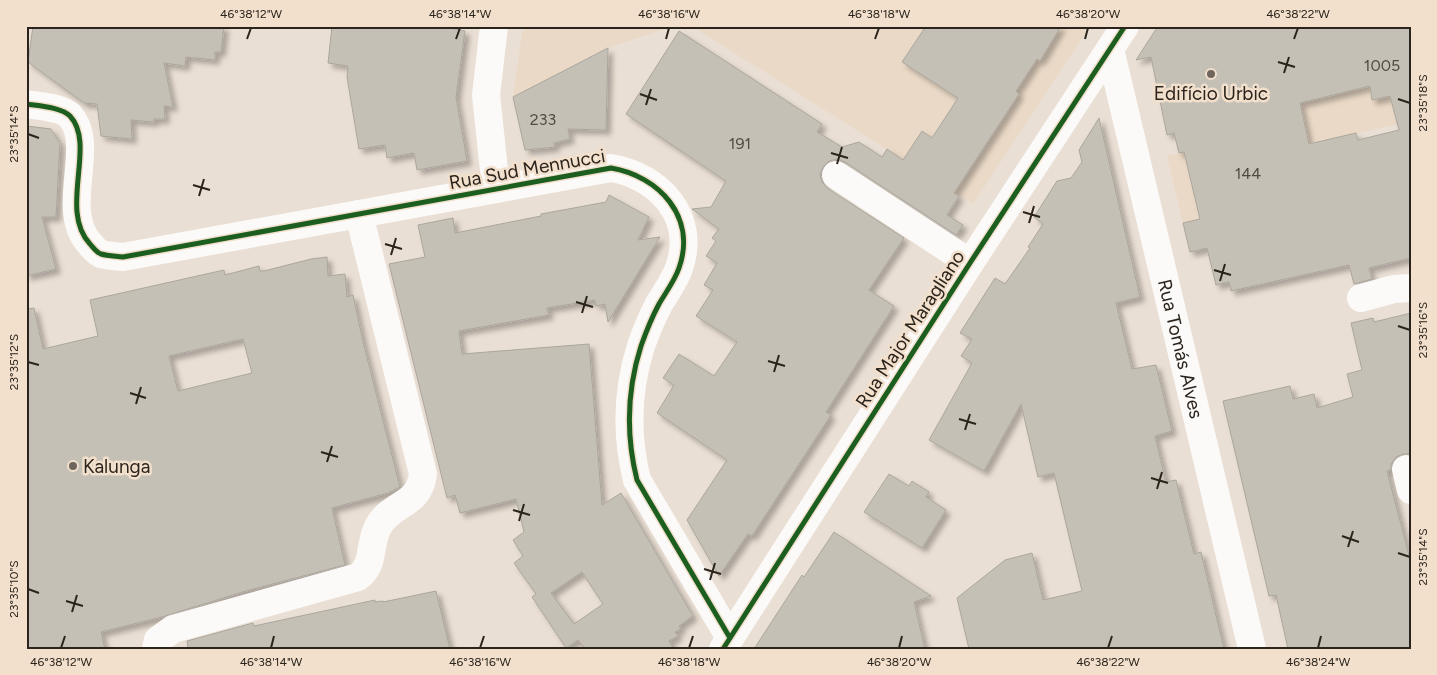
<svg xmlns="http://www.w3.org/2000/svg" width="1437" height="675" viewBox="0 0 1437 675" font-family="Figtree,sans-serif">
  <defs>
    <filter id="shadow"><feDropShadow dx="4.5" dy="4.5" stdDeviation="2.5" flood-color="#0004"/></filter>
  </defs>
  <rect width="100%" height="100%" fill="#eadfd4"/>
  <path fill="#ead9c6" d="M525,26H673L608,48L513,97L522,33Z
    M692,26H1090L973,204Z
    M1282,26H1411V121L1310,144L1321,192L1183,223L1167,156L1305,125Z"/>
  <path fill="#c5c0b6" stroke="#aba69d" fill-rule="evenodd" filter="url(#shadow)" d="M33,26H224L221,52H215V60L186,57L185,66L164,63L173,107L164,106L165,119H154V122L131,120L132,139L101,136L97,104L84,103L28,62Z
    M332,26H440L465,31L456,97L467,161L417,170L414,153L387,158L385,145L359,149L347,77L348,66L328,63Z
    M926,26H1061L1040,61L1037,59L1016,91L1019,94L954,193L959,196L947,215L963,225L956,235L845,162L837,159L829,161L823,167L820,174L822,182L827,188L904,238L869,290L894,306L826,412L831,415L752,536L748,534L719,576L687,520L727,460L657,413L674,385L663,378L679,354L714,376L737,342L696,316L713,290L704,285L717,263L706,256L716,241L712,238L719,229L692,209L711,207L726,181L626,114L679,31L822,124L817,132L842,147L859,142L882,157L887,149L903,160L922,131L932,138L958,98L902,62Z
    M1158,26H1409L1411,36V258L1369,268L1372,279L1354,284L1349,265L1231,291L1229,282L1216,285L1207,248L1190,252L1183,223L1200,219L1184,152L1179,153L1174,133L1167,135L1151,57L1136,60ZM1370,86L1372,100L1390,96L1399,130L1358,140L1356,133L1309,144L1300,103Z
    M608,48L606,130L568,129L570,139L554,143L555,147L525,150L513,97Z
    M1099,118L1140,297L1116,303L1132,369L1156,365L1172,431L1155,436L1166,482L1176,480L1194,554L1201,552L1224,649H969L957,598L1005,560L1032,553L1043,600L1082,591L1054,473L1038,477L1021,404L984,471L929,440L972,363L961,356L972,339L960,333L995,278L1005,284L1030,248L1028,247L1043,224L1034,217L1057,181L1071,178L1082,162L1079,150Z
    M27,126L51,129L60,143L56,217H42L56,269L26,276Z
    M609,195L649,217L638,240L660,237L608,322L605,304L596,306L595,300L547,308L549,315L459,331L462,354L589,344L602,505L621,493L693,616L679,626L681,629L675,632L678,636L669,641L674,649H585L578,640L566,648L532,597L536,594L514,563L523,556L513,540L524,532L516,499L460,513L455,495L447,498L389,264L425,257L418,225L453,218L455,233L541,216V214L606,202ZM582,572L603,604L574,624L551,593Z
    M327,257L328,276L345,274L347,297L353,295L363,342L400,487L388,493L332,508L345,565L246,591L162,617L101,632L105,649H26V309L34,308L43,349L98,336L90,300L224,270L225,275L259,266L260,271H264L311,259ZM243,339L252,373L178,391L169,356Z
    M1411,313V454H1403L1396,457L1391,464V470L1387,471L1411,563V649H1288L1276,595L1269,596L1223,401L1290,386L1293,399L1314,394L1317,408L1353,397L1347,374L1362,370L1351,323L1373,318L1374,322Z
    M889,474L909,486L912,481L929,492L926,497L946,510L922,548L864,512Z
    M834,532L931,596L914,602L925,649H754L802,575L804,577Z
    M436,591L450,649H188L187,641L253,623L254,626L375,600V602L383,601V602Z"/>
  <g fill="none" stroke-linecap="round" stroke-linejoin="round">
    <g stroke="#fcfaf9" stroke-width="28">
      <path d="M494,26L486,95L496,189"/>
      <path id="s1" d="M1110,49L1252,649"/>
      <path d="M26,104C39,106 61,107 70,116C97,145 58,210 90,244C93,247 96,252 101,254C108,256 116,256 123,257L611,168C659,176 697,217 679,268C675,280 666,292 659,304C652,317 646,332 641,346C627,390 626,436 637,480L730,638"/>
      <path d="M836,175L970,263"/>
      <path d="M1361,298L1394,289L1411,288"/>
      <path d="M1406,469L1411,490"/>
      <path d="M156,649L158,640L173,629L358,577C376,564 368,543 379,525C393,502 419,506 423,474L359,214"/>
      <path d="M723,649L970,263L1125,26"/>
    </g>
    <defs>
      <path id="cycleway" d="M26,104C39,106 61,107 70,116C97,145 58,210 90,244C93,247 96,252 101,254C108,256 116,256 123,257L611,168C659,176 697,217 679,268C675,280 666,292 659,304C652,317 646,332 641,346C627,390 626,436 637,480L730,638
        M723,649L970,263L1125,26"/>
    </defs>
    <use href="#cycleway" stroke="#f2e0cc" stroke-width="8"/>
    <use href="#cycleway" stroke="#1b5e20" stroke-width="5"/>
  </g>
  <path fill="none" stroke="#2b241d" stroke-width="2" d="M247,39L251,28M456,39L460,28M666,39L669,28M875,39L879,28M1085,39L1088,28M1294,39L1298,28M1278,62L1295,67M1284,73L1289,57M640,94L657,100M1398,99L1410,103M646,105L651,89M28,134L39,138M831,153L848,158M837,164L842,147M193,185L210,190M199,196L204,179M1023,212L1040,217M1029,223L1034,206M385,244L402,249M391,255L396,238M1214,270L1231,275M1220,281L1225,264M576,302L593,307M582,313L587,296M1398,326L1410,330M768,361L785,366M28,362L39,365M774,372L779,355M130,393L146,398M136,404L141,387M959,419L976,424M965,430L970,414M321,452L338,457M327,462L332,446M1151,478L1168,483M1157,489L1162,472M513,510L530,515M519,521L524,504M1342,536L1359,542M1348,547L1353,531M1398,553L1410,557M704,569L721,574M710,580L715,563M28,589L39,593M66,601L83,606M72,612L77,595M61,648L65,636M271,648L274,636M480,648L484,636M689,648L693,636M899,648L902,636M1108,648L1112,636M1318,648L1321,636"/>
  <g fill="#6e655d" stroke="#f2e0cc" stroke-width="2">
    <circle cx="1211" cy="74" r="5"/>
    <circle cx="73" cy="466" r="5"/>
  </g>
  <g text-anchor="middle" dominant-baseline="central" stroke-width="5" stroke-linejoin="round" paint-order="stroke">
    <g font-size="16" fill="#524b43">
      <text x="1382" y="65">1005</text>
      <text x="543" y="119">233</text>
      <text x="740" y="143">191</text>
      <text x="1248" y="173">144</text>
    </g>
    <g font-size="19" fill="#2b241d" stroke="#f2e0cc">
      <text x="1211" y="93">Edifício Urbic</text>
      <text x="83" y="466" text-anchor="start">Kalunga</text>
    </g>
    <g font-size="19" fill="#2b241d" stroke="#f2e0cc">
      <text transform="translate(527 169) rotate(-10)">Rua Sud Mennucci</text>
      <text transform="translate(910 329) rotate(-57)">Rua Major Maragliano</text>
      <text stroke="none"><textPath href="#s1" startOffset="308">Rua Tomás Alves</textPath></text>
    </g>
  </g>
  <rect width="1437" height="675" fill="none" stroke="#f2e0cc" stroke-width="55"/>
  <rect x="28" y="28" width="1382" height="620" fill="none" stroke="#2b241d" stroke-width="2"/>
  <g font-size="12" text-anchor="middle" fill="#2b241d">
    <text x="251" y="18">46°38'12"W</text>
    <text x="460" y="18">46°38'14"W</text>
    <text x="669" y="18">46°38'16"W</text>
    <text x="879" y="18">46°38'18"W</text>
    <text x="1088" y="18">46°38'20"W</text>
    <text x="1298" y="18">46°38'22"W</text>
    <text transform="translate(1423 103) rotate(-90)" y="4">23°35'18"S</text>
    <text transform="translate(14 134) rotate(-90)" y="4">23°35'14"S</text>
    <text transform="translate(1423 330) rotate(-90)" y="4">23°35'16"S</text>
    <text transform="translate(14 362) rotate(-90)" y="4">23°35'12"S</text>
    <text transform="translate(1423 557) rotate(-90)" y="4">23°35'14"S</text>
    <text transform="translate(14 589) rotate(-90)" y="4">23°35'10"S</text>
    <text x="61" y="666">46°38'12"W</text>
    <text x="271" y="666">46°38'14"W</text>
    <text x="480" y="666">46°38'16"W</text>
    <text x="689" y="666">46°38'18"W</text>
    <text x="899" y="666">46°38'20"W</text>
    <text x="1108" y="666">46°38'22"W</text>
    <text x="1318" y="666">46°38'24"W</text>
  </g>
</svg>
